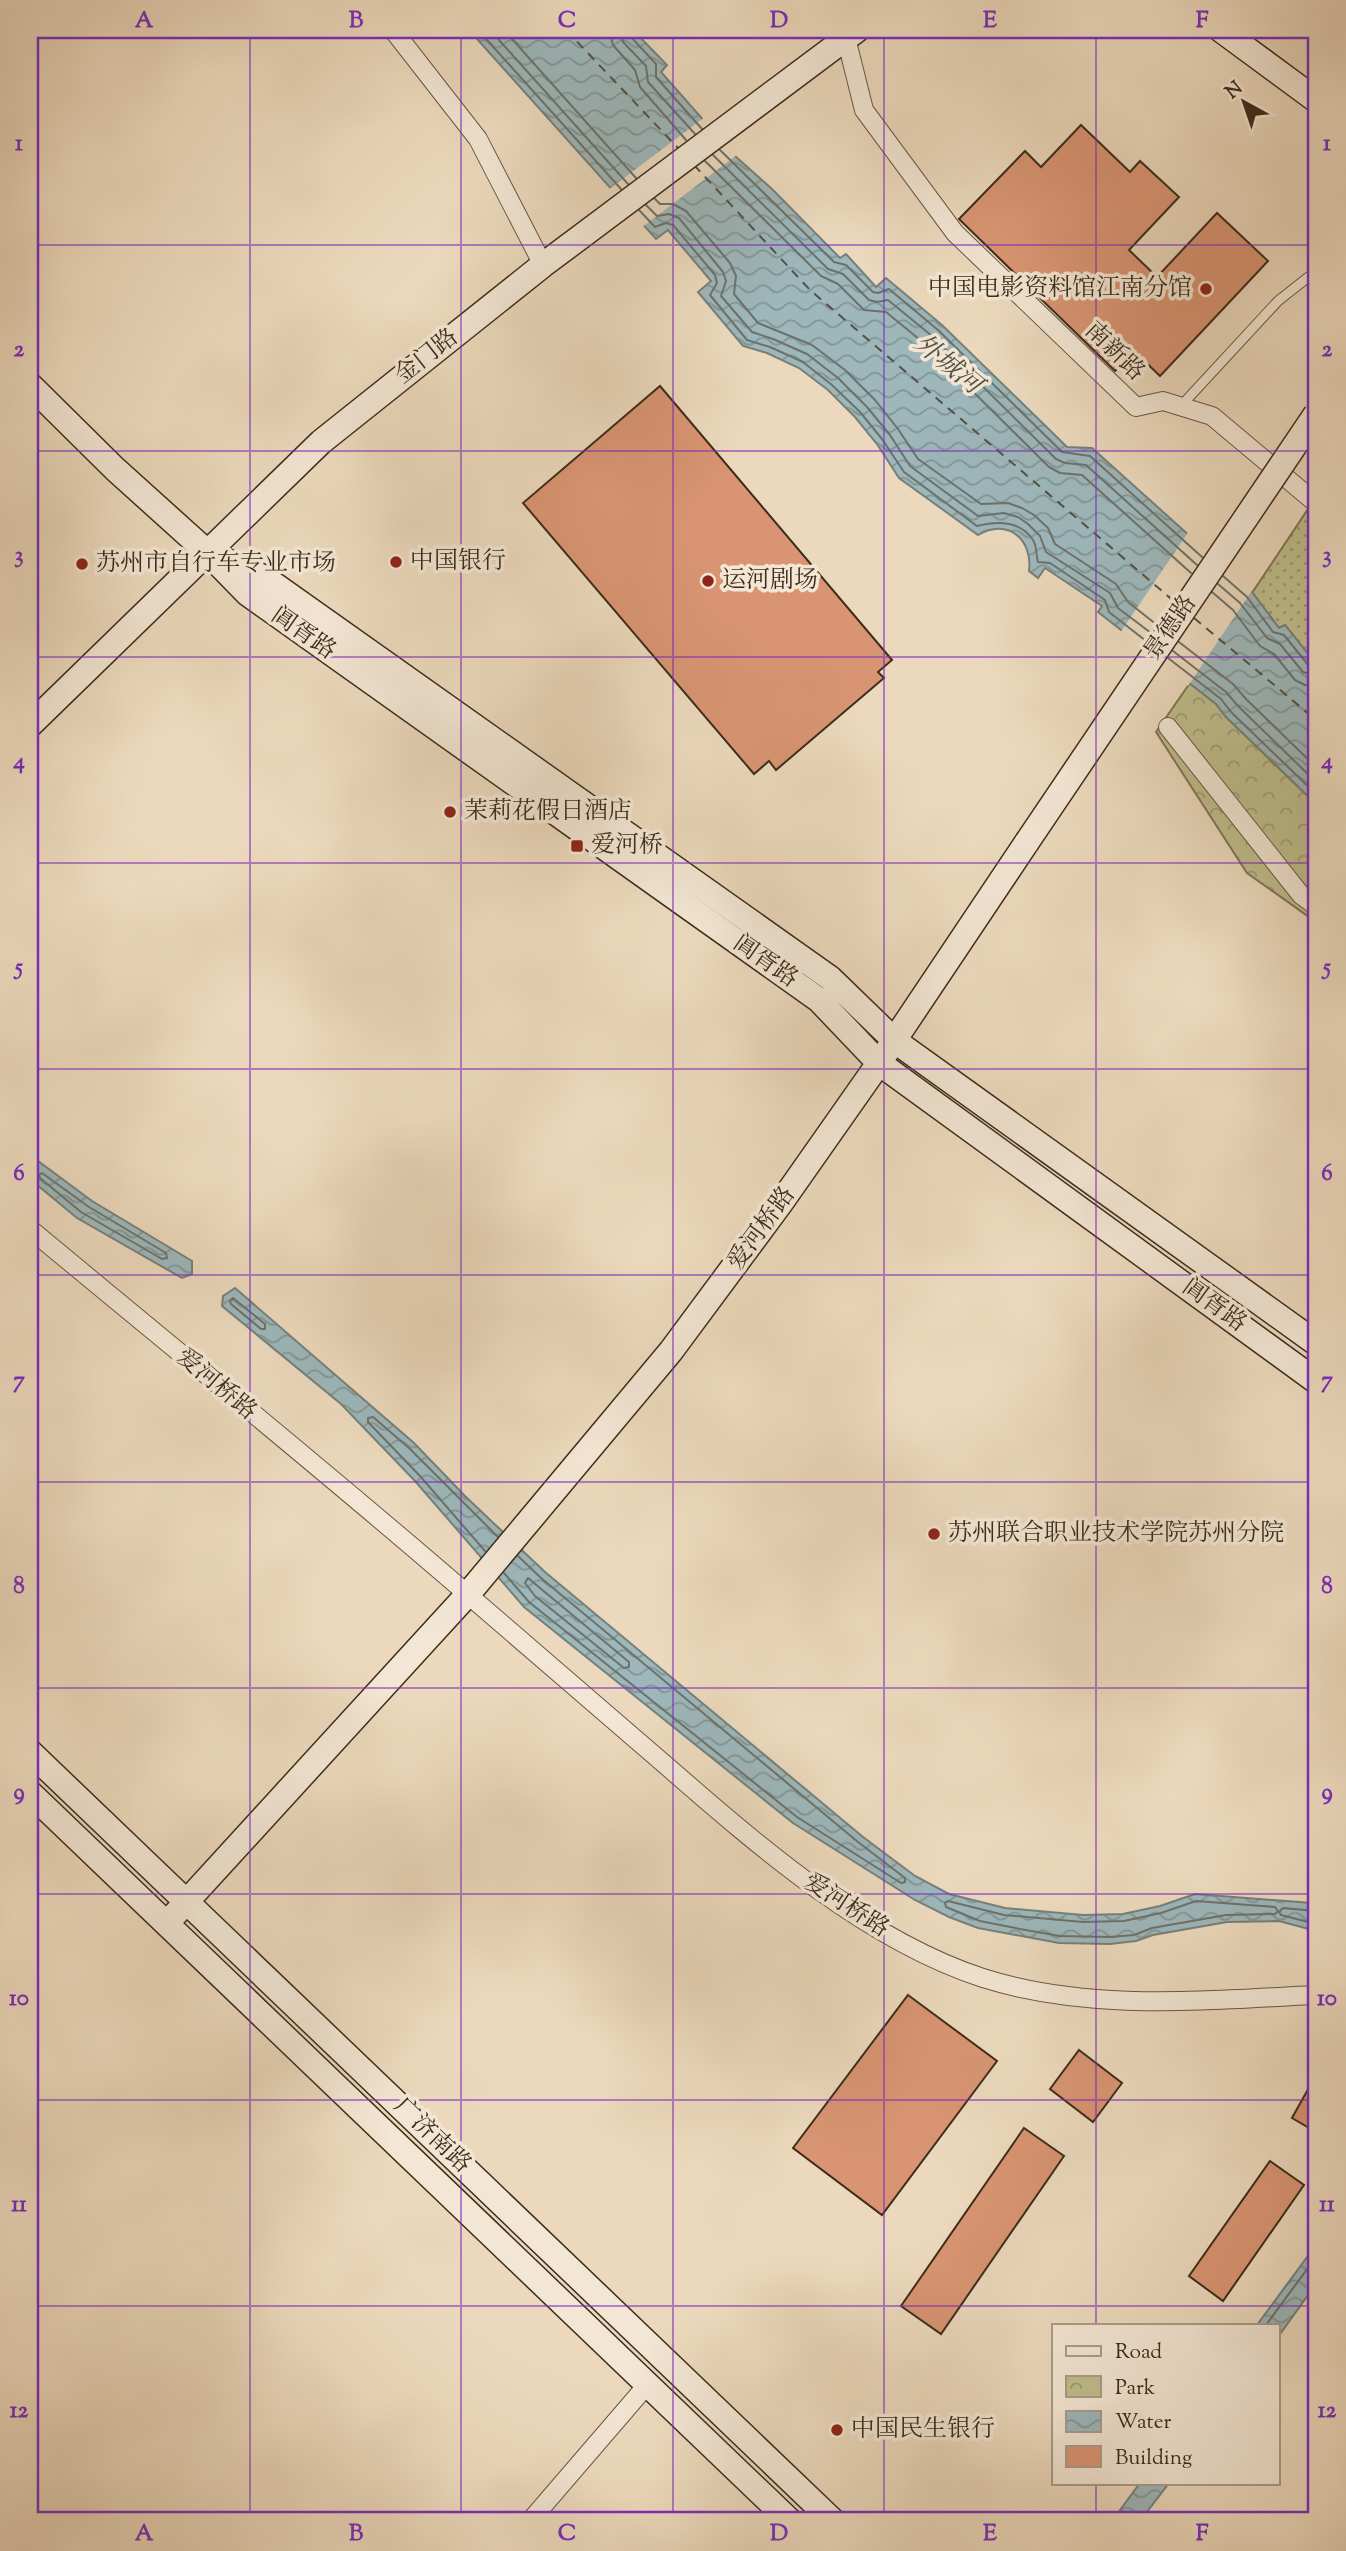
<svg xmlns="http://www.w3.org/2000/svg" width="1346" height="2551" viewBox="0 0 1346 2551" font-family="'Sorts Mill Goudy','Noto Serif SC',serif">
  <defs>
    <pattern id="grass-dots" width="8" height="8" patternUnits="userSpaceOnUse" patternTransform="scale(1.75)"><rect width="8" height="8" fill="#bfbd8c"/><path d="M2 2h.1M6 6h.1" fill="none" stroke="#9c9a72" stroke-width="1.8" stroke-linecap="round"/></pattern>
    <pattern id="park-crowns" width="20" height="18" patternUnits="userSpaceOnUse" patternTransform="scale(1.75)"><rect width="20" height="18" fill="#bfbd8c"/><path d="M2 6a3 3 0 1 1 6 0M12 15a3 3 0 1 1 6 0" fill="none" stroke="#9c9a72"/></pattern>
    <pattern id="water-waves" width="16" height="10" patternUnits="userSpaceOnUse" patternTransform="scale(1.75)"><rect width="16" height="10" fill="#9db7bb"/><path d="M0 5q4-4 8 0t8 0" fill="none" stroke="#819597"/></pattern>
  </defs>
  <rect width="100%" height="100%" fill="#ecd9bd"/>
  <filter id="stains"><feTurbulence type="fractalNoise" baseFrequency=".00286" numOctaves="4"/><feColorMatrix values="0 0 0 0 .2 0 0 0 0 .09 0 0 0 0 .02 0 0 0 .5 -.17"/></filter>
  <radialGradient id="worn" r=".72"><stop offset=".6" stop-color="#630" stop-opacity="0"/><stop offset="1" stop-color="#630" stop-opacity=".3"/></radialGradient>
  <path fill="url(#grass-dots)" stroke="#7e7553" stroke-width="2" d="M1316,497V664L1285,625L1279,628L1252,593Z"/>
  <path fill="url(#park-crowns)" stroke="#7e7553" stroke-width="2" d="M1190,683L1216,704L1226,717L1316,804V922L1247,873L1156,732Z"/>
  <path fill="url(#water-waves)" stroke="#76807b" stroke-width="2" d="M469,30H633L667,65L661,72L735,156L772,189L840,258L846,254L876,287L886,278L942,325L1067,447L1092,448L1252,592L1279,628L1285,625L1316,664V804L1226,717L1216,704L1098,612L1102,606L1045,568L1038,578L1029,571C1033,540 1008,517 978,535L899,478L877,444L855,417L828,390L799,368L767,353L743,346L698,292L711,281L668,230L656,239Z
    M30,1155L92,1201L192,1261V1274L182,1278L77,1218L30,1179Z
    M235,1288L414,1443L465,1496L545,1572L863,1837L915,1876L949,1894L1005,1908L1083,1915L1123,1914L1160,1906L1195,1894L1312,1903L1316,1904V1931L1279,1921L1227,1922L1153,1935L1136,1941L1110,1944L1059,1943L978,1928L949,1917L915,1900L793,1823L524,1607L415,1481L341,1404L222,1306L223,1296Z
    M1316,2245V2284L1278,2337V2325H1257Z
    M1140,2483H1169L1140,2521H1112Z"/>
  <path fill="#ecd9bd" d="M705,117L738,154L641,228L608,190Z
    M1189,531L1253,589L1188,686L1120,633Z"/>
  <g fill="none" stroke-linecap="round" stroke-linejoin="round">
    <path stroke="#6c726a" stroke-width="2" d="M478,30L621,189
      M490,30L628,184
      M504,30L636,178
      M609,30L613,45L635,70L640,87L686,140
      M620,30L623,42L646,66L648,82L695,134
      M629,30L631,37L656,64V77L702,129
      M720,150L834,262L846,265L873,292L878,293L889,289L938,330L1062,452L1090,456L1202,557
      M713,155L828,269L843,274L869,300L877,302L888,300L932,336L1056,459L1065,463L1086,465L1197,565
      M705,161L821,276L838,284L864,310L886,312L925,344L1049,467L1060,473L1082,475L1191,573
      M655,199L660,204H673L686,211L730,263L736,276L734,294L758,323L812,345L845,370L875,400L898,429L918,459L981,504L1008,503L1022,508L1034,515L1048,528L1055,544L1116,584L1128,602L1157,625
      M646,205L657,216L669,214L679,218L723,272L726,281L721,296L752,332L773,339L807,354L838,378L867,407L890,435L910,466L978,516L1004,513L1018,517L1028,524L1040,536L1046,552L1110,593L1118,608L1151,633
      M639,210L655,227L666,223L673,225L715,275L717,283L710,295L747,340L770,347L803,362L832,385L860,412L882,439L904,472L977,526C997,521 1020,520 1033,540C1037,546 1036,556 1038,562L1050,563L1105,600L1109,612L1146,641
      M1223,576L1247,597L1273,632L1284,635L1309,666L1316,668
      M1218,584L1240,603L1267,638L1280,644L1303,672L1316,676
      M1212,592L1233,610L1260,646L1274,654L1295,680L1305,685L1316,687
      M1179,642L1233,684L1246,699L1316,767
      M1173,651L1226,692L1238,706L1316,782
      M1168,658L1221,699L1231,712L1316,794
      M42,1173L89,1207L166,1253L167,1258L162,1259L81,1212L40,1178L39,1175Z
      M233,1298L265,1324V1329H261L231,1304L230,1301Z
      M485,1551L420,1476L368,1422V1418L373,1417L409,1448L498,1537
      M504,1573L529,1602L797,1817L901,1883L905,1882V1878L858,1842L541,1578L518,1556
      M528,1578L629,1662V1667L624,1668L535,1596L525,1583Z
      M948,1901L1004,1915L1083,1922L1124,1921L1161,1913L1196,1901L1275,1907L1278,1911L1275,1914L1226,1915L1152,1928L1134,1935L1110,1937L1060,1936L1020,1929L980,1921L946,1907L945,1903Z
      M1316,1911L1283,1908L1279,1912L1281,1915L1316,1924
      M1266,2325L1316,2257"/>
    <path stroke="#545042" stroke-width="2" stroke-dasharray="9 7" stroke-linecap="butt" d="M566,30L678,148
      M694,165L810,290L1176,603
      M1194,618L1316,720"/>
  </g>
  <path fill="#d99573" stroke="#3c2d1a" stroke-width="2" d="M1081,125L1130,172L1140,161L1179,197L1129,250L1157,277L1217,213L1268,261L1160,376L1134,351L1115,371L959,219L1025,151L1041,167Z
    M660,386L892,660L878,672L884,678L776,770L769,761L754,774L523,503Z
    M908,1995L997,2061L882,2215L793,2148Z
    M1079,2050L1122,2083L1093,2122L1050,2089Z
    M1316,2075V2132L1292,2118Z
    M1024,2128L1064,2156L941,2334L901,2306Z
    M1270,2161L1304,2185L1223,2301L1189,2276Z"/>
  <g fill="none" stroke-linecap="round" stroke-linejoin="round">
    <defs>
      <path id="lane" d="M1180,407L1278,301L1316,271"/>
      <path id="street" d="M393,30L478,139L543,265
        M841,33L846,38L864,110L955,233L1136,407L1163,401L1212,416L1316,503
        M1168,727L1301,895L1316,906
        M30,1229C178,1352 328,1473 473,1599C536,1653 599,1708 662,1762C755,1843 865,1940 983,1978C1090,2012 1206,2000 1316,1995
        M530,2521L647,2385"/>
      <path id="secondary" d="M1221,30L1316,100
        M30,385L115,469L207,552L248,594L819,1000L879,1063L1316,1381
        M220,558L265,578L830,978L895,1041L1316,1343
        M30,725L321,442L543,265L857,30
        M30,1752L833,2521
        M30,1793L790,2521
        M167,1923L468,1594L671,1351L780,1204L879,1063L1027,842"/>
    </defs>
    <use href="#lane" stroke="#685843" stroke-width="11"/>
    <use href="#street" stroke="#685843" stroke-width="20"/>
    <use href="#secondary" stroke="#3c2d1a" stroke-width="27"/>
    <use href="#lane" stroke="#f3e6d4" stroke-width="9"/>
    <use href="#street" stroke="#f3e6d4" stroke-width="18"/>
    <use href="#secondary" stroke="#f3e6d4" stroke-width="24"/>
    <defs>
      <path id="secondary-bridge" d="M1027,842L1316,414"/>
    </defs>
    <use href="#secondary-bridge" stroke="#3c2d1a" stroke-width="27" stroke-linecap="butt"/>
    <use href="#secondary-bridge" stroke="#f3e6d4" stroke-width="24"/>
  </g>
  <path fill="none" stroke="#7b2cbf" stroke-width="2" stroke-opacity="0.55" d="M250,30V2521M461,30V2521M673,30V2521M884,30V2521M1096,30V2325M30,245H1316M30,451H1316M30,657H1316M30,863H1316M30,1069H1316M30,1275H1316M30,1482H1316M30,1688H1316M30,1894H1316M30,2100H1316M30,2306H1316M1096,2483V2521"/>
  <g fill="#8f2418" stroke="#f3e6d4" stroke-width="2.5">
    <circle cx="1206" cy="289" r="7"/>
    <circle cx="396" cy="562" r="7"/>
    <circle cx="82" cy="564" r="7"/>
    <circle cx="708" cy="581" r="7"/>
    <circle cx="450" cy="812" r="7"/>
    <rect x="570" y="839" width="14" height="14" rx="3.5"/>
    <circle cx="934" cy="1534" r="7"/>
    <circle cx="837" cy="2430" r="7"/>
  </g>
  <g text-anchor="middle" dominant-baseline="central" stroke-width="7" stroke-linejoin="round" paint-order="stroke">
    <g font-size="24" fill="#3c2d1a" stroke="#f3e6d4" text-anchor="start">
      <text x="1192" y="289" text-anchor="end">中国电影资料馆江南分馆</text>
      <text x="410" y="562">中国银行</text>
      <text x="96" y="564">苏州市自行车专业市场</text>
      <text x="722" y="581">运河剧场</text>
      <text x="464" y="812">茉莉花假日酒店</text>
      <text x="591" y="846">爱河桥</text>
      <text x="948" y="1534">苏州联合职业技术学院苏州分院</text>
      <text x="851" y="2430">中国民生银行</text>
    </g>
    <g font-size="24" fill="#3c2d1a" stroke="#f3e6d4">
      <text transform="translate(1114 352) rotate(44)">南新路</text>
      <text transform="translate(427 357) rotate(-38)">金门路</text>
      <text transform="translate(1171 628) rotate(-56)">景德路</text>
      <text transform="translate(303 634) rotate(35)">阊胥路</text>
      <text transform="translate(765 962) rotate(35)">阊胥路</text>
      <text transform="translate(762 1229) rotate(-54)">爱河桥路</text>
      <text transform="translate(1214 1306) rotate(36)">阊胥路</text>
      <text transform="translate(216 1385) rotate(40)">爱河桥路</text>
      <text transform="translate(846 1906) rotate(33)">爱河桥路</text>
      <text transform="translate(432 2136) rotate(44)">广济南路</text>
    </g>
    <g font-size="26" font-style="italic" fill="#545042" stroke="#f3e6d4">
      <text transform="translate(947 365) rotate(39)">外城河</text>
    </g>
  </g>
  <rect width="1346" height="2551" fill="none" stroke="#ecd9bd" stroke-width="77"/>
  <rect x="1052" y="2324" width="228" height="161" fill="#f3e6d4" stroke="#aa9c8a" stroke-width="2"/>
  <rect x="1066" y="2346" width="35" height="10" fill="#f3e6d4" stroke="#aa9c8a" stroke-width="2"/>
  <text x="1115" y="2358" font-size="21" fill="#3c2d1a">Road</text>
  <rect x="1066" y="2376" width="35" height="21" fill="url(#park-crowns)" stroke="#aa9c8a" stroke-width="2"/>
  <text x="1115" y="2394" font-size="21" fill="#3c2d1a">Park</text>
  <rect x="1066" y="2411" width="35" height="21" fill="url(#water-waves)" stroke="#aa9c8a" stroke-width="2"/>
  <text x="1115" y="2428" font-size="21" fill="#3c2d1a">Water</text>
  <rect x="1066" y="2446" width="35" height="21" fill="#d99573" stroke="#aa9c8a" stroke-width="2"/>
  <text x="1115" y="2464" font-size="21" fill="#3c2d1a">Building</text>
  <g transform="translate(1244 102) rotate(320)" stroke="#f3e6d4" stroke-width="5" paint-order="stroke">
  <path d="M0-5L12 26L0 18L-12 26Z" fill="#3c2d1a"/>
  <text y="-10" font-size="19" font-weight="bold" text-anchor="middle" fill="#3c2d1a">N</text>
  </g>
  <rect x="38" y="38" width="1270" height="2474" fill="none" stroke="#7b2cbf" stroke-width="2.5"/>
  <g font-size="23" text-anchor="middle" font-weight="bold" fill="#7b2cbf">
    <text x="144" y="27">A</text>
    <text x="356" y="27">B</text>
    <text x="567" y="27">C</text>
    <text x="779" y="27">D</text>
    <text x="990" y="27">E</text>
    <text x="1202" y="27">F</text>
    <text x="19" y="150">1</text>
    <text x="1327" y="150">1</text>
    <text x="19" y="356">2</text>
    <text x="1327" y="356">2</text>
    <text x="19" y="562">3</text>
    <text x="1327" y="562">3</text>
    <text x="19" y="768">4</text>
    <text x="1327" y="768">4</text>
    <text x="19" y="974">5</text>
    <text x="1327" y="974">5</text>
    <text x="19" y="1180">6</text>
    <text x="1327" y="1180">6</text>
    <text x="19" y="1387">7</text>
    <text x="1327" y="1387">7</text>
    <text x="19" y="1593">8</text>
    <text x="1327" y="1593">8</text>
    <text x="19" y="1799">9</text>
    <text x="1327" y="1799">9</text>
    <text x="19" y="2005">10</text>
    <text x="1327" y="2005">10</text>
    <text x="19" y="2211">11</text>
    <text x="1327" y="2211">11</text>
    <text x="19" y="2417">12</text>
    <text x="1327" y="2417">12</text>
    <text x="144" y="2540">A</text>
    <text x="356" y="2540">B</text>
    <text x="567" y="2540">C</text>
    <text x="779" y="2540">D</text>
    <text x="990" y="2540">E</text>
    <text x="1202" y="2540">F</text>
  </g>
  <rect width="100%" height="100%" filter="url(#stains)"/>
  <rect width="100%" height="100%" fill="url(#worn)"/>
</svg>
